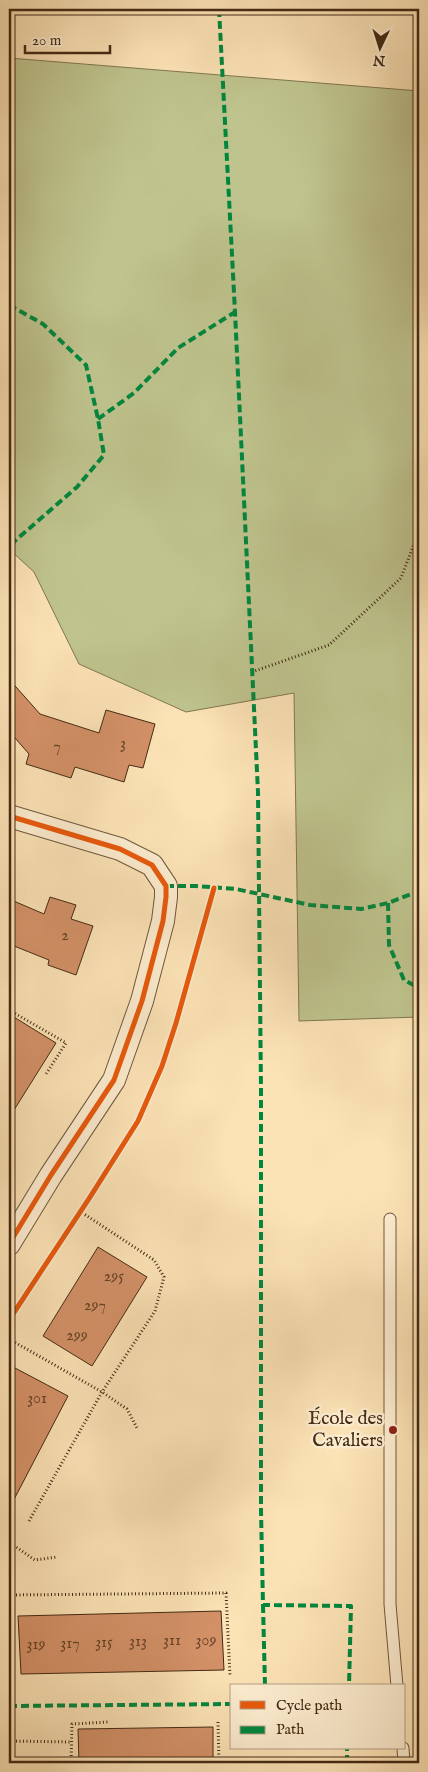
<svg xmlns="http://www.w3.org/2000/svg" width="428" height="1772" viewBox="0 0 428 1772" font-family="'IM FELL English',serif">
  <rect width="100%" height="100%" fill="#fce3b6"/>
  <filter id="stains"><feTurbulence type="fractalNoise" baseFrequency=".004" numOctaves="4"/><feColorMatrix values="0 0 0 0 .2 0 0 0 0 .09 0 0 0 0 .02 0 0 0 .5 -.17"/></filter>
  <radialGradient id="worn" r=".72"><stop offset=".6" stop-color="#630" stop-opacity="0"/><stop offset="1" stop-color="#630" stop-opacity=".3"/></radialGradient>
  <path fill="#bfc48e" stroke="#817751" d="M9,58L419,91V1017L299,1021L294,693L186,712L79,664L34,572L9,549Z"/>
  <path fill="#d49168" stroke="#432a14" d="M9,679L40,714L99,733L106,710L155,724L143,768L129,765L124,782L75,767L71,778L26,764L29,754L9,731Z
    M50,897L76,905L71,919L93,926L76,975L48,965L49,960L9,944V899L44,914Z
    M9,1014L56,1043L9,1118Z
    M98,1247L147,1277L92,1366L43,1336Z
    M15,1368L68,1396L9,1509V1380Z
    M221,1611L224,1670L21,1674L18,1616Z
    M213,1727V1763H79L78,1729Z"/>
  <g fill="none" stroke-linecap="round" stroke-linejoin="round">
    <defs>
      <path id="service" d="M390,1219V1604L397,1686
        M403,1748L404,1763"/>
      <path id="minor" d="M9,816L120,849L152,865L166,886V897L163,921L142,1001L114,1080L51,1175L9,1244"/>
    </defs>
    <use href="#service" stroke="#71583c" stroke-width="13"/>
    <use href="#minor" stroke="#71583c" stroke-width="24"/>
    <path stroke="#432a14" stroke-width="3" stroke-dasharray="1 2.5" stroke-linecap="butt" d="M252,672L329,645L401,578L419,531
      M9,1010L66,1043L46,1074
      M9,1339L102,1392L127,1409L138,1430
      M29,1521L102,1392L155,1311L164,1277L154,1260L81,1212
      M9,1540L13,1545L35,1560L57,1557
      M9,1572L13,1545
      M9,1595L226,1593L230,1676
      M218,1722L219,1763
      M9,1741L71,1742
      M71,1763L72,1724L108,1722"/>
    <use href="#service" stroke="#fdedd0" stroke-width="11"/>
    <use href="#minor" stroke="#fdedd0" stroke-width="22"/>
    <path stroke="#00873e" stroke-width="4" stroke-dasharray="8 4" stroke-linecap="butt" d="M219,9L235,312L258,792L261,1090V1511L263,1605L351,1606L349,1686
      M9,305L43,324L86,365L98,419L104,455L77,487L9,546
      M98,419L134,393L178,348L235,312
      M166,886H196L236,889L310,905L361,909L388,903L419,891
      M388,903L389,945L404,980L419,988
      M263,1605L265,1686
      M9,1706L232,1704
      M347,1763V1748"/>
    <defs>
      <path id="cycleway" d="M9,816L120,849L152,865L166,886V897L163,921L142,1001L114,1080L51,1175L9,1244
        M9,1320L90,1197L138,1121L162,1066L176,1023L214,888"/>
    </defs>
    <use href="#cycleway" stroke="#fdedd0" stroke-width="8"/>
    <use href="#cycleway" stroke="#e8590c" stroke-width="5"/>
  </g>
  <circle fill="#8f2418" stroke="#fdedd0" stroke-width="2" cx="393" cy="1430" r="5"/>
  <g text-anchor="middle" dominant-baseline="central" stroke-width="5" stroke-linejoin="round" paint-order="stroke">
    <g font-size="16" fill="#674429">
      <text x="123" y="744">3</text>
      <text x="57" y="747">7</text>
      <text x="65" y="936">2</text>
      <text x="114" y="1277">295</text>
      <text x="95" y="1306">297</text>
      <text x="77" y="1336">299</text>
      <text x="37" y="1399">301</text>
      <text x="172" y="1641">311</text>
      <text x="206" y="1641">309</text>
      <text x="138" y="1642">313</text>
      <text x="104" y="1643">315</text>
      <text x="70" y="1644">317</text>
      <text x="36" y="1645">319</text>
    </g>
    <g font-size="19" fill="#432a14" stroke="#fdedd0" text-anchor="end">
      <text x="383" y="1419">École des<tspan x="383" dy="22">Cavaliers</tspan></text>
    </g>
  </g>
  <rect width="428" height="1772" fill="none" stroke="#fce3b6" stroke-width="30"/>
  <rect x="10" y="10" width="408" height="1752" fill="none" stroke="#432a14" stroke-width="2.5"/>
  <rect x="15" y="15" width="398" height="1742" fill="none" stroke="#432a14"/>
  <rect x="230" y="1684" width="175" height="65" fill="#fdedd0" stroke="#b39f85"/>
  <rect x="240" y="1701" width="25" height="8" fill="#e8590c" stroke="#b39f85"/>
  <text x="276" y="1710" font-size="15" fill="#432a14">Cycle path</text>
  <rect x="240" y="1726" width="25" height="8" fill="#00873e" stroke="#b39f85"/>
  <text x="276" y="1734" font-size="15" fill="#432a14">Path</text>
  <g transform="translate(380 48) rotate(184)" stroke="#fdedd0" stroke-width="4" paint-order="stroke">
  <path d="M0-4L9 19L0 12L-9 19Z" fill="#432a14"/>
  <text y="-8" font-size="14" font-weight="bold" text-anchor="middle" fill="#432a14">N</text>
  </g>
  <path d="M25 45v8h85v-8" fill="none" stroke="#432a14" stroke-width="2.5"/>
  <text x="32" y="45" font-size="15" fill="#432a14" stroke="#fdedd0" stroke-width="4" paint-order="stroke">20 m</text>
  <rect width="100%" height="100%" filter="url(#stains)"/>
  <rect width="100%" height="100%" fill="url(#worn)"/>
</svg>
